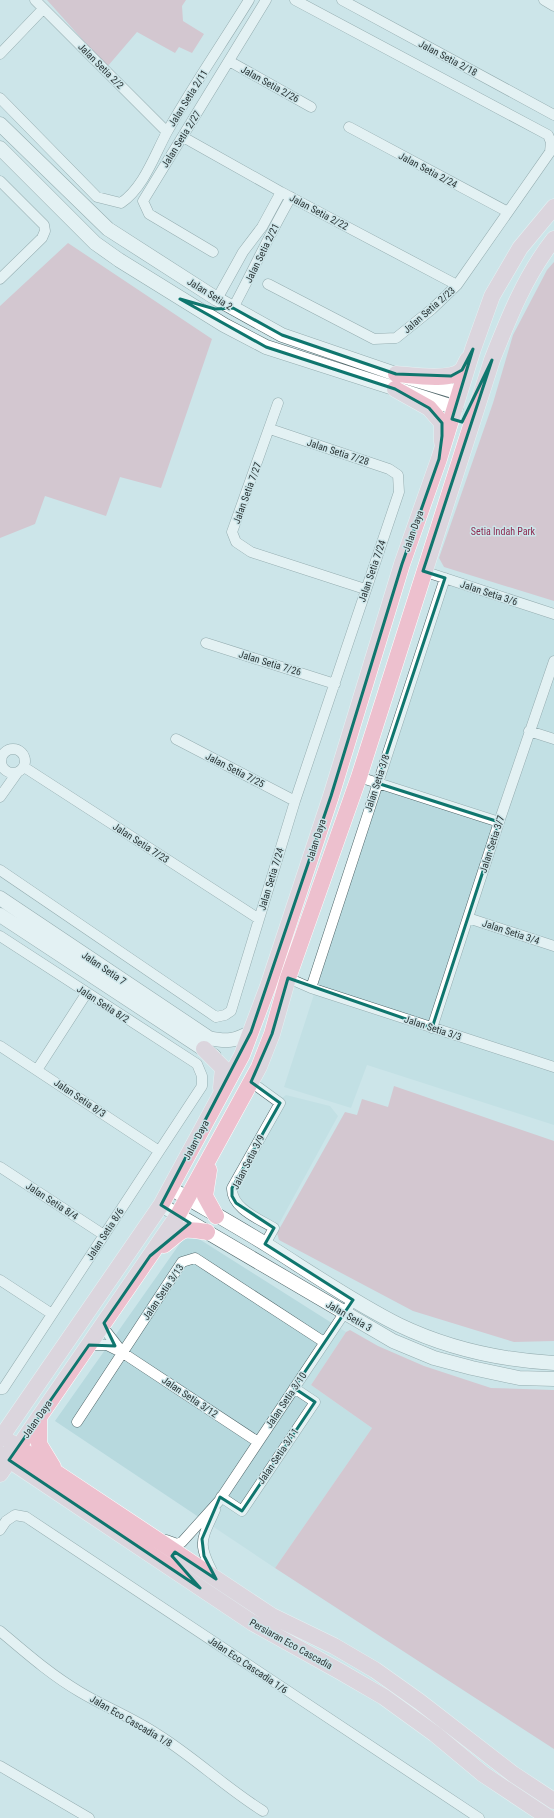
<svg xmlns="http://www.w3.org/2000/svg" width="554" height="1818" viewBox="0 0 554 1818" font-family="'Roboto Condensed',sans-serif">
  <rect width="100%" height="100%" fill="#cce5e9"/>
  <path fill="#b7d9de" d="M447,583L554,618V1125L367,1065L351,1108L284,1087Z
    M286,1095L330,1106L338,1116L274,1233L233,1206L229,1187L275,1103Z
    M188,1232L346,1332L311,1385L372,1428L275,1568L55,1421Z"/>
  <path fill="#dca2b2" d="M47,0H186L182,6L183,21L204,34L192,53L179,47L175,53L137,32L107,67Z
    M68,243L212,339L161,488L120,477L106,516L45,496L35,524L0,538V306Z
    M554,262V601L444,567L439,558L493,403L513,335L547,270Z
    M394,1086L554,1141V1341L514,1342L413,1311L279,1240L277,1233L345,1112L357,1115L362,1099L388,1107Z
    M350,1330L378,1346L424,1366L491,1388L554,1390V1749L275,1568L372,1428L311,1385L346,1332Z"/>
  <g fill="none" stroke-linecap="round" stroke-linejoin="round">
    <defs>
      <path id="street" d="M35,0L167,132
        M342,0L554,115
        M544,0L554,6
        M0,54L43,9
        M229,61L311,107
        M0,98L97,197L121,203C144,187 154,156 167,132C192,87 222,44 249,0
        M349,127L508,212
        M183,137L281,192L457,285
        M0,181L44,225L45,231L42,238L0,279
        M213,252L149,214L143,201L266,0
        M268,284L374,339L396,338L432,309L457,285L550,152L551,142L548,135L295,0
        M217,299L243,252L262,227L281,192
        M233,308C253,271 270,233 291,197
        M278,403L232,532L236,542L251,552L365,589
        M423,571L554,614
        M206,643L335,684
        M529,731L554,739
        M176,739L295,801
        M1 761a12 12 0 1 1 24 0a12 12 0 1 1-24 0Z
        M24,767L259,919
        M359,777L499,822
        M0,797L17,773
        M0,870L216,1017L225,1015L231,1011L295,801L399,492L398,475L389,469L270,429
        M468,918L554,946
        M0,936L197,1064L202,1076V1086L3,1389H0
        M288,978L311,988L554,1067
        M311,988L445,578
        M432,1028L499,822L554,661
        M0,1046L159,1151
        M37,1070L86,994
        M251,1082L280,1103L232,1188C231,1208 259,1219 274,1228L265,1244
        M0,1167L104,1235
        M0,1280L52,1314
        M104,1323L105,1330L119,1348
        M89,1345H107L123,1353L258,1442
        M77,1422L182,1262L195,1258L324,1342
        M221,1497L242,1511L315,1402L294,1388
        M0,1530L6,1521L15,1515L26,1517L479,1818
        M166,1540L177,1544L182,1542L219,1501L353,1300
        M214,1575C197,1543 201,1541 215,1510
        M0,1631C26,1653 51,1675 80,1692C105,1707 133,1718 157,1734C194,1757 226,1788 263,1811
        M0,1766L89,1818"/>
      <path id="secondary" d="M0,124L108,229L217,299L282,335L396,374L460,393
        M0,148L95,243L119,260L224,325L266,347L456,408
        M0,898L209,1038C227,1042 235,1041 251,1032
        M0,915L214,1056
        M170,1188C202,1207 235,1225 267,1245C310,1272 353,1302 399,1325C447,1348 501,1360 554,1363
        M161,1205L393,1341L434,1358L472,1368L519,1378L554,1379"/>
      <path id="primary" d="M396,374C412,375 450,382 462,370C464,367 466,362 468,359
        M395,389L429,408L442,423V442
        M204,1049L223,1068L221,1088
        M209,1170L205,1196L216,1216
        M164,1245C186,1228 178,1228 207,1232
        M39,1417V1444L53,1467
        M0,1439L161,1205L242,1055L268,986L331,796L402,564L439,459L473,349L492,296L520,248L554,207
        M10,1442L272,1616L334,1646L375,1670L420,1702L513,1774L554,1801
        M0,1454L253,1623L341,1672L384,1697L435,1734L483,1774L549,1818
        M0,1474L178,1215L259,1067L272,1034L288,978L359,777L492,360C509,317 525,276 554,239"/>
    </defs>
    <use href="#street" stroke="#52686b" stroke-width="11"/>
    <use href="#secondary" stroke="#52686b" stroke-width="15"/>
    <use href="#primary" stroke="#fff" stroke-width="17"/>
    <use href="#street" stroke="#fff" stroke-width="10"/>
    <use href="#secondary" stroke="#fff" stroke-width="14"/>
    <use href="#primary" stroke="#edc0ce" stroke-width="16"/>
  </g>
  <path d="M0 0H554V1818H0ZM180,299L215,309L233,308L282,335L396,374L451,376L462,370L473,349L452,419L462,422L492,360L423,571L445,578L377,783L499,822L432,1028L288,978L272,1034L251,1082L280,1103L232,1188V1196L236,1203L274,1228L265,1244L353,1300L294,1388L315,1402L242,1511L220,1497L202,1539L204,1556L216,1579L175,1552L172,1556L200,1588L9,1460L89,1345L115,1346L104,1323L150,1256L190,1223L161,1205L251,1032L331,796L402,564L439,459L442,436V423L429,408L395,389L266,347Z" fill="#cce5e9" fill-opacity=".55" fill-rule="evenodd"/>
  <path fill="none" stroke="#0f766e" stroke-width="3" stroke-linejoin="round" d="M180,299L215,309L233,308L282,335L396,374L451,376L462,370L473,349L452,419L462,422L492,360L423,571L445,578L377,783L499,822L432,1028L288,978L272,1034L251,1082L280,1103L232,1188V1196L236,1203L274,1228L265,1244L353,1300L294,1388L315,1402L242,1511L220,1497L202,1539L204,1556L216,1579L175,1552L172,1556L200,1588L9,1460L89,1345L115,1346L104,1323L150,1256L190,1223L161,1205L251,1032L331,796L402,564L439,459L442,436V423L429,408L395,389L266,347Z"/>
  <g text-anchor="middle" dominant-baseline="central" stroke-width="3" stroke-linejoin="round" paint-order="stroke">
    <g font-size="10" fill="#2b3536" stroke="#cce5e9">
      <text transform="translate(448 58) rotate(28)">Jalan Setia 2/18</text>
      <text transform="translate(101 66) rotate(45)">Jalan Setia 2/2</text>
      <text transform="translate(270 84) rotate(29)">Jalan Setia 2/26</text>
      <text transform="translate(188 98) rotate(-58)">Jalan Setia 2/11</text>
      <text transform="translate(181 139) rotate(-58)">Jalan Setia 2/27</text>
      <text transform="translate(428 170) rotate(28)">Jalan Setia 2/24</text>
      <text transform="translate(319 212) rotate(28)">Jalan Setia 2/22</text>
      <text transform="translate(262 253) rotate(-64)">Jalan Setia 2/21</text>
      <text transform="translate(210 294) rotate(32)">Jalan Setia 2</text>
      <text transform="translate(429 310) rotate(-41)">Jalan Setia 2/23</text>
      <text transform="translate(338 452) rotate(18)">Jalan Setia 7/28</text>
      <text transform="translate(247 493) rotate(-70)">Jalan Setia 7/27</text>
      <text transform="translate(413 531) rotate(-70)">Jalan Daya</text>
      <text transform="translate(372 571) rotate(-71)">Jalan Setia 7/24</text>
      <text transform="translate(489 593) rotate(18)">Jalan Setia 3/6</text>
      <text transform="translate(270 663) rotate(17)">Jalan Setia 7/26</text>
      <text transform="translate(235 770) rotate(27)">Jalan Setia 7/25</text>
      <text transform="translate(377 783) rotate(-72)">Jalan Setia 3/8</text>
      <text transform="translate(316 840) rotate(-72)">Jalan Daya</text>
      <text transform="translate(141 843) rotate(33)">Jalan Setia 7/23</text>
      <text transform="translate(492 844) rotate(-72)">Jalan Setia 3/7</text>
      <text transform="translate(271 879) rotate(-73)">Jalan Setia 7/24</text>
      <text transform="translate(511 932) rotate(18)">Jalan Setia 3/4</text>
      <text transform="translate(104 968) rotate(34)">Jalan Setia 7</text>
      <text transform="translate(103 1004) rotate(33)">Jalan Setia 8/2</text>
      <text transform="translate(433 1028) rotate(18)">Jalan Setia 3/3</text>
      <text transform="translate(80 1098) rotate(34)">Jalan Setia 8/3</text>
      <text transform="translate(196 1140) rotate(-62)">Jalan Daya</text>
      <text transform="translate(248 1162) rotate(-63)">Jalan Setia 3/9</text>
      <text transform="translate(52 1201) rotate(33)">Jalan Setia 8/4</text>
      <text transform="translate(105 1234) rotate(-57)">Jalan Setia 8/6</text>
      <text transform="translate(163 1292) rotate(-56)">Jalan Setia 3/13</text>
      <text transform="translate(349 1316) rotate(30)">Jalan Setia 3</text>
      <text transform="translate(190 1397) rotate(34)">Jalan Setia 3/12</text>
      <text transform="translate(286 1400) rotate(-56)">Jalan Setia 3/10</text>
      <text transform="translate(37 1419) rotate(-55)">Jalan Daya</text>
      <text transform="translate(278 1456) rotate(-56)">Jalan Setia 3/11</text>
      <text transform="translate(291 1644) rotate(29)">Persiaran Eco Cascadia</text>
      <text transform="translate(248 1665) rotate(34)">Jalan Eco Cascadia 1/6</text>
      <text transform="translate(131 1721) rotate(30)">Jalan Eco Cascadia 1/8</text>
    </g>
    <g font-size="10" fill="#8d2a51" stroke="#cce5e9">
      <text x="503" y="531">Setia Indah Park</text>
    </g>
  </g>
</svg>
